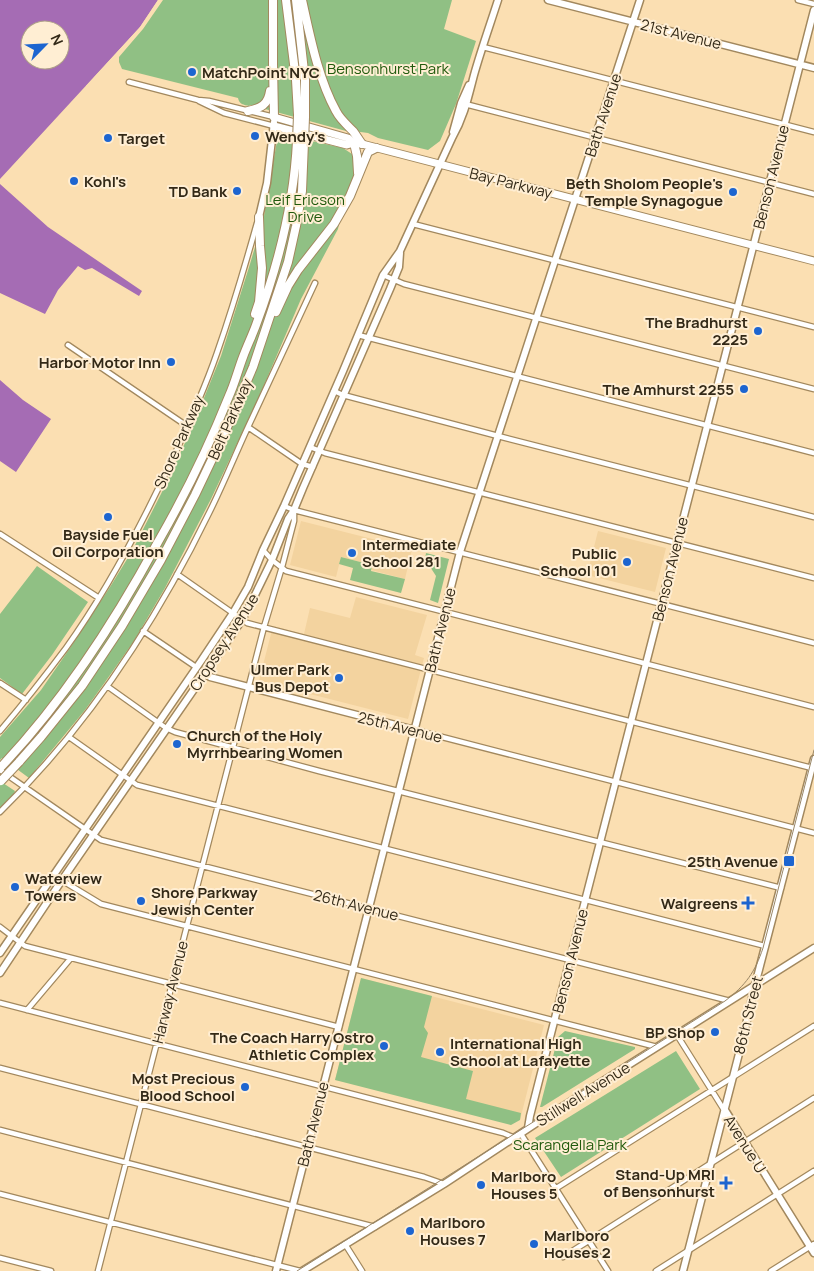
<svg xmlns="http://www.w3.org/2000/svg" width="814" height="1271" viewBox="0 0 814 1271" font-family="Manrope,sans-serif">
  <rect width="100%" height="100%" fill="#fbdfb2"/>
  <path fill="#f3d39f" d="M301,521L412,549L405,579L371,570L372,565L341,557L336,577L290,565Z
    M598,531L666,548L655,592L587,575Z
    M356,597L427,615L415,655L424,658L408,719L259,681L273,626L304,634L310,608L350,618Z
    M361,978L544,1025L520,1120L335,1080Z"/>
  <path fill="#90c084" d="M163,0H452L444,29L476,41L456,104L440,141L428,150L378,138L368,133L346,130V131L250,105L249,106C244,105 239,104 238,98L122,69L119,62V57L143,29Z
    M281,134L343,148L352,154L355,163L354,175L344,199L338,229L301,299L259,397L211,499L165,588L134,641L103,685L85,710L29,778L2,758L0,760V737L41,690L70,648L110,587L132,551L161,494L191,430L221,356L250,264L264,216L278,135Z
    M426,553L449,559L438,603L430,600L436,576L425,559Z
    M341,557L372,565L371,571L405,579L401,593L350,580L353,568L339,564Z
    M37,566L88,602L52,655L22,694L0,678V614Z
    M0,781L15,791L14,794L0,808Z
    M361,978L432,996L424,1027L428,1033L421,1057L473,1071L466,1099L521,1113L520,1120L511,1125L335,1080Z
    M565,1031L635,1047V1049L542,1107H540L558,1037Z
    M676,1051L700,1089L561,1177L535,1138Z"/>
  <path fill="#a56cb4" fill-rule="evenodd" d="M0,0H158L140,27L0,179ZM30,30H60V60H30Z
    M0,184L48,227L142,291L139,296L92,268L85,270L78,266L58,290L45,314L0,293Z
    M0,380L23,400L51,419L16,472L0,461Z"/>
  <path fill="#fbdfb2" d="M158,0H160V1L142,28L89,87L86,86L140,27Z"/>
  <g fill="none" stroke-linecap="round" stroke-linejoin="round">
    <defs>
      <path id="street" d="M798,0L814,4
        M483,47L814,132
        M129,82L198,100L209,101L274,117
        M199,101L224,113L274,126
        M465,104L814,194
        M413,224L814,327
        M383,275L404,284L814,389
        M358,335L814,453
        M68,345L187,426
        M334,391L343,395L498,436L814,517
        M248,427L302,464L313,467
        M310,447L325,453L814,578
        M284,506L294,510L814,643
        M0,534L99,598
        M263,550L272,560L286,571L814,707
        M177,574L247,623L812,768
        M143,631L196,667
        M0,683L26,700
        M107,686L166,728L175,732L319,771L781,888
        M415,730L814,833
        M0,731C23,704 45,676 66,648C107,591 140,528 170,464C187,428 204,391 217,353C232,310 245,266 257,223
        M69,737L137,785L765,946
        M0,770L101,840L730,1001
        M0,812C87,727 156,622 209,513C223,485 235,455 248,427C270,379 293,331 315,283
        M53,875L101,904L657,1047
        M0,927L25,946L339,1027
        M0,1003L503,1133L515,1138
        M27,1010L71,958
        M677,1035L724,1110
        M0,1068L424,1177L444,1184
        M0,1130L375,1227
        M521,1134L608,1271
        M555,1189L814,1026
        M0,1194L300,1271
        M345,1244L362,1271
        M563,1257L814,1098
        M0,1258L51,1271
        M98,1271L264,627L282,567L294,521V511
        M656,1271L814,1171
        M771,1271L814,1244"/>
      <path id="secondary" d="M548,0L814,68
        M453,132L461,103L469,85
        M259,217L267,183L274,122
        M202,672L210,677L415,730
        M0,953L201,661L233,613L248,587L263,550L284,506L343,371L383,275L400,251L452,138C464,117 468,98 474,75C481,50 490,25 498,0
        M0,973L62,880L242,620L253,599L272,560L288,519L294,510L303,488L390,289L399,267L400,253
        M725,1110L814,1253
        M528,1128L530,1116L568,967L814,10
        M276,1271L460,552L640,0
        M302,1271L444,1184L538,1122L814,948
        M683,1271L742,1042L755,985L814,759"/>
      <path id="primary" d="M274,117L348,138L354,143
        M274,126L347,145L354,143L362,144L814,261"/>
      <path id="highway" d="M273,0V64L274,117
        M286,0L296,80L298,115
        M296,0L305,80V117
        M302,0C310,36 318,78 336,111C340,119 347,125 353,131C356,135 359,140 362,144
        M248,111C261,108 268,105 270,91
        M354,143L357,156L358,173
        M276,312L288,286L298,270L334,224L350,196L368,152L376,148
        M255,314L259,302L262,268L260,246L259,217
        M19,762L41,737L82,686L122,626L161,560L195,495L225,432L253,367L288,262L296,226L302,191L304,142
        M0,768C64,701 114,623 158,542C185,495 209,446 229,396C235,383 238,370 243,357C247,346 252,336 256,325C278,266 294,204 297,141"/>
    </defs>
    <use href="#street" stroke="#a2885e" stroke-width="7"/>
    <use href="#secondary" stroke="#a2885e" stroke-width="9"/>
    <use href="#primary" stroke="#a2885e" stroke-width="9"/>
    <use href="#highway" stroke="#a2885e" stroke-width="10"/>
    <use href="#street" stroke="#fff" stroke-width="4.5"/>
    <use href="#secondary" stroke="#fff" stroke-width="6"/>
    <use href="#primary" stroke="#fff" stroke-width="7"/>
    <use href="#highway" stroke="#fff" stroke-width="8"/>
    <path stroke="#998666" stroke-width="1" d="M297,1271L725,1001C746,985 755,972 763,948L814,750"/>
    <defs>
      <path id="highway-bridge" d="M297,141L298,115
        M304,142L305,117
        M1,781L19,762"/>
    </defs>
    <use href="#highway-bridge" stroke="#a2885e" stroke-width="10" stroke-linecap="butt"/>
    <use href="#highway-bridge" stroke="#fff" stroke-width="8"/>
  </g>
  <g fill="#1d65d0" stroke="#ffeed3" stroke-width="2">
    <circle cx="192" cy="72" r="5"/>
    <circle cx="255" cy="136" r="5"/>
    <circle cx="108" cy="138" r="5"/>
    <circle cx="74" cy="181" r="5"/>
    <circle cx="237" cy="191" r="5"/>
    <circle cx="733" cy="192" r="5"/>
    <circle cx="758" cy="331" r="5"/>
    <circle cx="171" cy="362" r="5"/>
    <circle cx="744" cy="389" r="5"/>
    <circle cx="108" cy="517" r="5"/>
    <circle cx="352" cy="553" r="5"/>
    <circle cx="627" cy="562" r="5"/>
    <circle cx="339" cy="678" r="5"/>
    <circle cx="177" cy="744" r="5"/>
    <rect x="783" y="855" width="12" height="12" rx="2.5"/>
    <circle cx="15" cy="887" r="5"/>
    <circle cx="141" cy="901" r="5"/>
    <path d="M745.5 895.5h5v5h5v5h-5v5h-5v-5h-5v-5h5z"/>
    <circle cx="715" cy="1032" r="5"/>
    <circle cx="384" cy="1046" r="5"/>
    <circle cx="440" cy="1052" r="5"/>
    <circle cx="245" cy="1087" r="5"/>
    <path d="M723.5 1175.5h5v5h5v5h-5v5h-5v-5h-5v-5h5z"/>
    <circle cx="481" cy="1185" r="5"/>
    <circle cx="410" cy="1231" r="5"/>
    <circle cx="534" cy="1244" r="5"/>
  </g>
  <g text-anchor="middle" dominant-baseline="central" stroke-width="4" stroke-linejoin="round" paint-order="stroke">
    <g font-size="15" fill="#332917" stroke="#ffeed3">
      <text transform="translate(681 34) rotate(14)">21st Avenue</text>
      <text transform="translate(603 115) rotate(-72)">Bath Avenue</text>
      <text transform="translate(771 177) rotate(-76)">Benson Avenue</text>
      <text transform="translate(511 183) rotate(14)">Bay Parkway</text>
      <text transform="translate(230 419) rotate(-66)">Belt Parkway</text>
      <text transform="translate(179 442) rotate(-66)">Shore Parkway</text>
      <text transform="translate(670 569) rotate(-76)">Benson Avenue</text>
      <text transform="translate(440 630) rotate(-76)">Bath Avenue</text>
      <text transform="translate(224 642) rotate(-57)">Cropsey Avenue</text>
      <text transform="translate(400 727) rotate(14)">25th Avenue</text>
      <text transform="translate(356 905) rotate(14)">26th Avenue</text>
      <text transform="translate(570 961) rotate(-76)">Benson Avenue</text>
      <text transform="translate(170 992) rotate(-76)">Harway Avenue</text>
      <text transform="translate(748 1015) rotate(-76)">86th Street</text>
      <text transform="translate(583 1094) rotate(-32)">Stillwell Avenue</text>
      <text transform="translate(313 1124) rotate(-76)">Bath Avenue</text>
      <text transform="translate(745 1144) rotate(58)">Avenue U</text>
    </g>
    <g font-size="15" fill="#215a0d" stroke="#ffeed3">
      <text x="388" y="68">Bensonhurst Park</text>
      <text x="305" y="199">Leif Ericson<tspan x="305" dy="17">Drive</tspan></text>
      <text x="570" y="1144">Scarangella Park</text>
    </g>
    <g font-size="15" font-weight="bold" fill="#332917" stroke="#ffeed3" text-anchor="end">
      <text x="202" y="72" text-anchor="start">MatchPoint NYC</text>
      <text x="265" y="136" text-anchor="start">Wendy's</text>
      <text x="118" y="138" text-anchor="start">Target</text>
      <text x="84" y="181" text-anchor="start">Kohl's</text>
      <text x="723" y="183">Beth Sholom People's<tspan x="723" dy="17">Temple Synagogue</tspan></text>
      <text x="227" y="191">TD Bank</text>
      <text x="748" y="322">The Bradhurst<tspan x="748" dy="17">2225</tspan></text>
      <text x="161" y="362">Harbor Motor Inn</text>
      <text x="734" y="389">The Amhurst 2255</text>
      <text x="108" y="534" text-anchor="middle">Bayside Fuel<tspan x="108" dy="17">Oil Corporation</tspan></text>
      <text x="362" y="544" text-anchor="start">Intermediate<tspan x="362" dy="17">School 281</tspan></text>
      <text x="617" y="553">Public<tspan x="617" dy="17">School 101</tspan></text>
      <text x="329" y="669">Ulmer Park<tspan x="329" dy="17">Bus Depot</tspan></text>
      <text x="187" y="735" text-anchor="start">Church of the Holy<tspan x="187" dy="17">Myrrhbearing Women</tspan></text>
      <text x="778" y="861">25th Avenue</text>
      <text x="25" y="878" text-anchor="start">Waterview<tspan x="25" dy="17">Towers</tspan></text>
      <text x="151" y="892" text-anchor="start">Shore Parkway<tspan x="151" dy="17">Jewish Center</tspan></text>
      <text x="738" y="903">Walgreens</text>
      <text x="705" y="1032">BP Shop</text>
      <text x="374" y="1037">The Coach Harry Ostro<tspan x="374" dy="17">Athletic Complex</tspan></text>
      <text x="450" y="1043" text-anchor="start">International High<tspan x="450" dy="17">School at Lafayette</tspan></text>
      <text x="235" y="1078">Most Precious<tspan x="235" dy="17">Blood School</tspan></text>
      <text x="715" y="1174">Stand-Up MRI<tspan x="715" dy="17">of Bensonhurst</tspan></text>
      <text x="491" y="1176" text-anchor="start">Marlboro<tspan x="491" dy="17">Houses 5</tspan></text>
      <text x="420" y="1222" text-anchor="start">Marlboro<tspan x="420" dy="17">Houses 7</tspan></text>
      <text x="544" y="1235" text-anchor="start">Marlboro<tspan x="544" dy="17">Houses 2</tspan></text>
    </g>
  </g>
  <g transform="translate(45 45) rotate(66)"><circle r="24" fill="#ffeed3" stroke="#ad9f88"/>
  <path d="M0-4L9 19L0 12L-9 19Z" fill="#1d65d0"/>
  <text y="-8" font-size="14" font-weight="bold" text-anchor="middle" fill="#332917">N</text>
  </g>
</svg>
